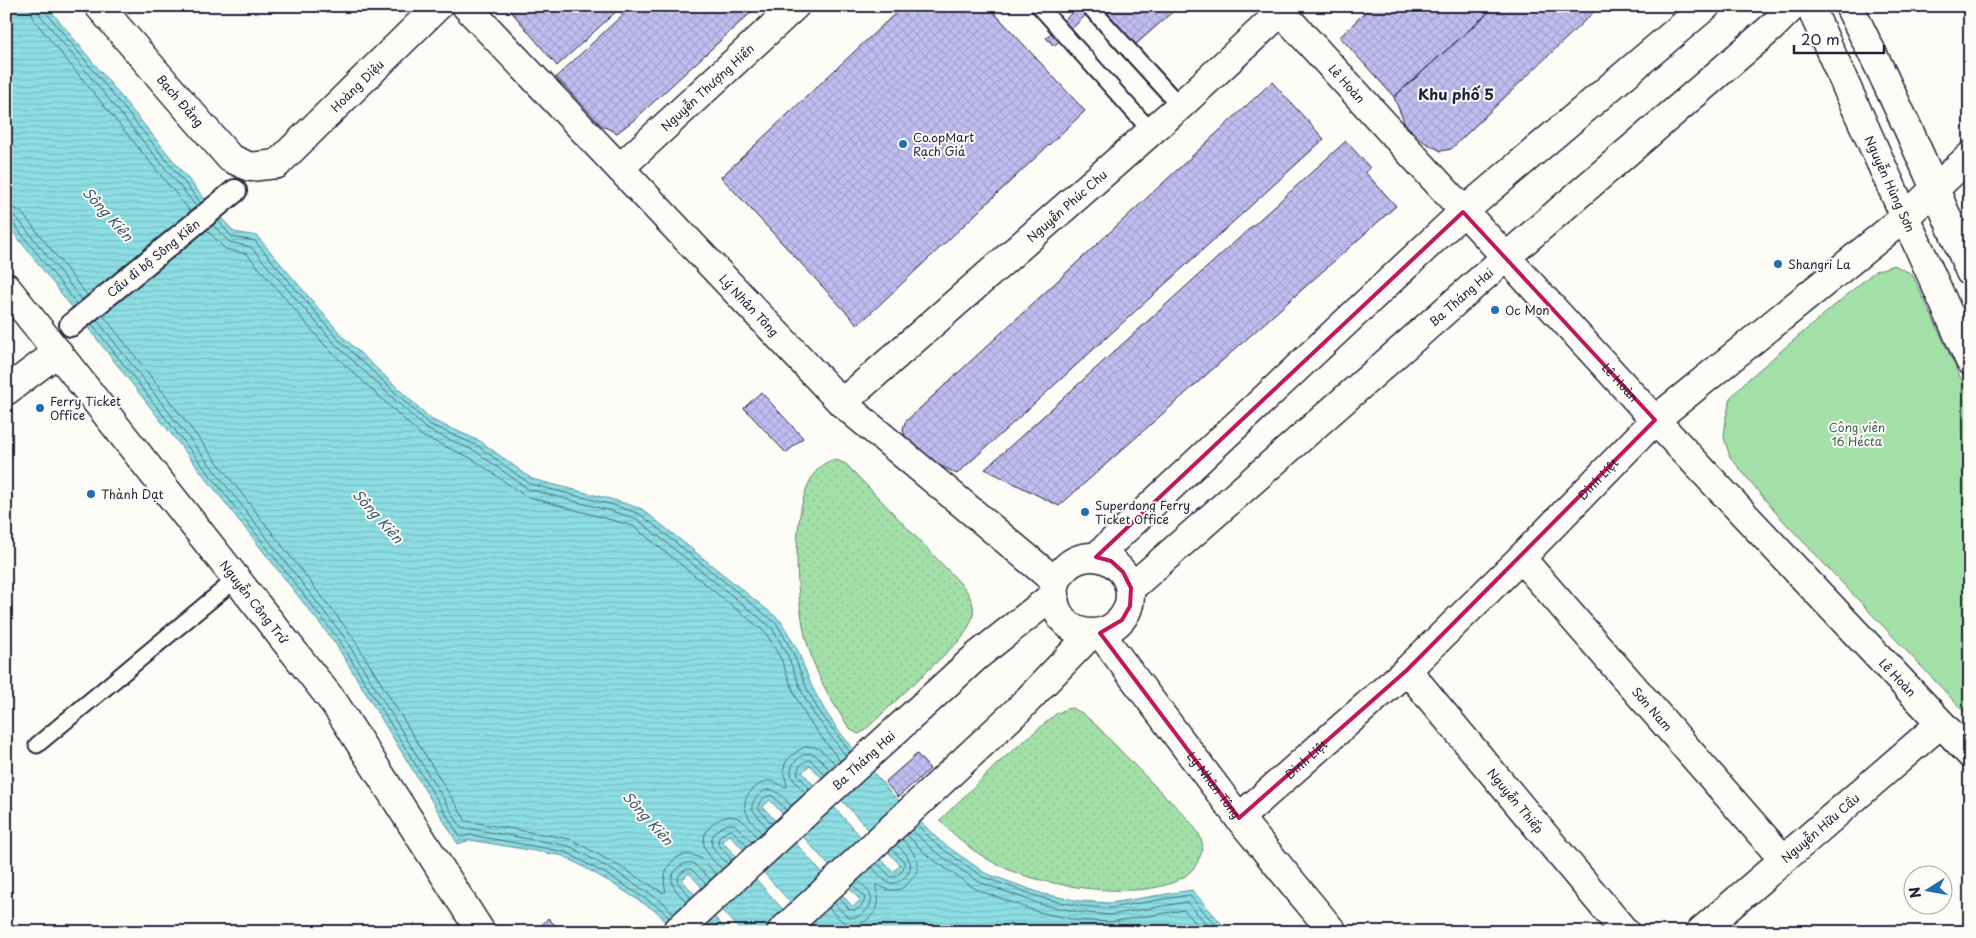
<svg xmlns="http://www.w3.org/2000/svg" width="1976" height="938" viewBox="0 0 1976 938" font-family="'Playpen Sans',sans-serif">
  <defs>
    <pattern id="grass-dots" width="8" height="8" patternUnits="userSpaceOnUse" patternTransform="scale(1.25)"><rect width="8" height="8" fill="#a2e0a8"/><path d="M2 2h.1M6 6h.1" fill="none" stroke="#8bc092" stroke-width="1.8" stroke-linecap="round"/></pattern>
    <pattern id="water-rules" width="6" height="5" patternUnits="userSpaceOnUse" patternTransform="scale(1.25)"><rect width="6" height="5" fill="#8cdee2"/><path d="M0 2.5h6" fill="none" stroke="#78bec3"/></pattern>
    <pattern id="building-cross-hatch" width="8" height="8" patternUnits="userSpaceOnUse" patternTransform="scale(1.25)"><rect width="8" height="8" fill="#bfbef0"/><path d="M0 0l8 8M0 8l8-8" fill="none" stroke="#a4a3cf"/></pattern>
  </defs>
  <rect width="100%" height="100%" fill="#fdfcf7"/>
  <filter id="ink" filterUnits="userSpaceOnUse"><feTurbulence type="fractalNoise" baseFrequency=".02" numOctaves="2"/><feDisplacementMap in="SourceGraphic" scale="10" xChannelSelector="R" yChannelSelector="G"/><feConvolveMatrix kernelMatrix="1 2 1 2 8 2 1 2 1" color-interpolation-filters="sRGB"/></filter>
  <g filter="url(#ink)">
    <path fill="url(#grass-dots)" stroke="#628172" d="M832,460L839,461L846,464L963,586C979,607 975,617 962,638L864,731L859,734C850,732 844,720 839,712C823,688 812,663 805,635C796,597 785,475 832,460Z
      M1072,708L1082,713L1095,724C1115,745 1135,766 1156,787C1169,801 1197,823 1202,842C1204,849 1200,857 1197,863C1172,909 1046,887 1007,869C981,858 959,841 940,820L998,763L1056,714L1066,709Z"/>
    <path fill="#a2e0a8" stroke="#628172" d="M1894,265L1912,274L1970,398V718L1777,514L1730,457L1724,437L1726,417L1731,397L1746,381L1875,271Z"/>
    <path fill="url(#water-rules)" stroke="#62939f" fill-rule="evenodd" d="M6,6H47L199,192L234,232L257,236L343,337L432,420L480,441L532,479L614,500L642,509L781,621L798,651L812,687L824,709L838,730L890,792L940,841L985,873L1043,894L1080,901L1110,903L1192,890L1229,932H817L730,835L722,841L803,932H742L689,873L682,880L728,932H675L657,912L610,882L564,856L470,840L458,844L335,643L6,223ZM810,765L900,865L893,872L802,772ZM770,800L860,900L853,907L763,807Z"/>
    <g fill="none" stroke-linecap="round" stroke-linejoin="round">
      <path stroke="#4c6d7e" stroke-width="1" d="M30,6L34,20L190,211
        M37,6L40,15L196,206
        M44,6L45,11L201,203
        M6,206L14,208L22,213L87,295
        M6,214L12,215L17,218L82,300
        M6,220L12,222L77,304
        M218,221L232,237L255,241L339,340L429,424L478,446L530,484L613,505L640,514L777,624L793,653L807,689L819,711L850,752
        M213,225L229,242L251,247L335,344L426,429L475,451L528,489L611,511L637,519L772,628L788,656L802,692L814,714L846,756
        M207,230L225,249L247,254L329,350L422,436L471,458L525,496L633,526L766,633L781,659L795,695L807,718L840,761
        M103,315L350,633L466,821L570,839L619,866L663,893L666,891C659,872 675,849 695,856C704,858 710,868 716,875
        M97,320L344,637L462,829H472L569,846L616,872L663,902L674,914
        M92,324L339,640L460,837L471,835L566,852L613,878L660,908L669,918
        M810,789L798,775C796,767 804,760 811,760L825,775
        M806,793C801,788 795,783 792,777C787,767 801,751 812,754C820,756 825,765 830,770
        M772,824L758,808C759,801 766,794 773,796L786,810
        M917,825L937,845L983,877L1042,898L1079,906L1110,908L1189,895L1222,932
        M767,828L752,809C752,802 754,799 759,795C772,782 782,796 791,806
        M912,830L933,850L979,882L1040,904L1078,912L1110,915L1187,902L1214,932
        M762,833C750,820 736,806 752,790C757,786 762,781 769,781C777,781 781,787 787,787C787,781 783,775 784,768C785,762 788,758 793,755C812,737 822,750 836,765
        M907,835L928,856L975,889L1038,912L1077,920L1110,922L1184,910L1204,932
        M732,860L718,844L719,837L727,831L732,830L747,846
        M877,863L891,877C898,877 906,869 904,862L892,849
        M728,864C717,853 702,843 719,829C724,825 727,824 734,824L752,842
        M872,867C877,872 883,881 890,883C901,885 915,870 909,860C907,854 901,849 896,844
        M722,869C716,863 708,856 705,848C698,831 721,811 738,818C746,822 752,831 757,837
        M691,898L678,883C676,876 684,868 691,869L706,884
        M839,898L850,910C857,912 864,905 865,898L853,885
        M686,902C677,891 664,881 678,868C683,864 686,862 693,863L711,880
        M834,903C838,907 843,914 848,917C859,921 874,907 871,896C869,890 862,885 858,880
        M829,908C840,921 853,933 869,918C873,914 877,910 878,905C880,897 875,892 876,885C882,886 887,891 894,890C900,890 904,887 908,883C927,866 915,854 902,839"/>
    </g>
    <path fill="url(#building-cross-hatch)" stroke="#22223b" d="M515,6H622L557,66L510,10Z
      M632,6H758L634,120L617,133L602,126L556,77Z
      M903,6H988L1085,111L858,325L721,177Z
      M1079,6H1095L1054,46L1046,38Z
      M1099,6H1179L1134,46Z
      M1371,6H1496L1394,97L1340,37Z
      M1496,6H1600L1451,149L1441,151L1424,142L1411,130L1404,122L1394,97Z
      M1272,82L1324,139L957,474L919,455L907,444L903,429L905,422Z
      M1346,141L1370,168L1365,172L1396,206L1059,506L985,469Z
      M761,392L803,438L786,453L744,408Z
      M917,754L930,769L898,797L885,782Z
      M548,918L562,932H536Z"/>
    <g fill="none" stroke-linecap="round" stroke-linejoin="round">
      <defs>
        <path id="service" d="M1039,6L1150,130
          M1089,6L1180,106
          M37,745L236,579"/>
        <g id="pedestrian">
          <path id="s1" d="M71,325L235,191"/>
        </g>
        <g id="minor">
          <path id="s2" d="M99,6L230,158L250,167L277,164"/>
          <path id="s3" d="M466,6L842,403L1056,582"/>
          <path id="s4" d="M1276,6L1655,420L1970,754"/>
          <path id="s5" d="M620,168L795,6"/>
          <path d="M6,391L58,352"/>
          <path id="s6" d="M842,403L1180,106L1287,6"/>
          <path id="s7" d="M1521,558L1783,859"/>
          <path id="s8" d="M1100,633L1239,818L1333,932"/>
          <path id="s9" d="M1407,670L1625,932"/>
          <path id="s10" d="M1239,818L1407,670L1521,558L1655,420L1905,217L1970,156"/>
          <path id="s11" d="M1700,932L1940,724"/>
        </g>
        <g id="tertiary">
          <path id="s12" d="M1810,6L1970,361"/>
          <path d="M1849,6C1893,93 1933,181 1970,272"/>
          <path id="s13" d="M277,164L438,6"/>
          <path id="s14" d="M6,287L335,704L481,932"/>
        </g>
        <g id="secondary">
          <circle cx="1092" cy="595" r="38"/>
          <path d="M1096,557L1463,212L1706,6"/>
          <path id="s15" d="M1131,588L1505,258L1771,28L1793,6"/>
          <path id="s16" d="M676,932L977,656L1055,594"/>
          <path d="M781,932L1019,709L1091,634"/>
        </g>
      </defs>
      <use href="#service" stroke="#22223b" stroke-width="19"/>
      <use href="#pedestrian" stroke="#22223b" stroke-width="26"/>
      <use href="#minor" stroke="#22223b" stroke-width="31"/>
      <use href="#tertiary" stroke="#22223b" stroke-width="31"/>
      <use href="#secondary" stroke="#22223b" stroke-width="31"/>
      <use href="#service" stroke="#fdfcf7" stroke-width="15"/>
      <use href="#pedestrian" stroke="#fdfcf7" stroke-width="22"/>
      <use href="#minor" stroke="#fdfcf7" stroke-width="28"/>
      <use href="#tertiary" stroke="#fdfcf7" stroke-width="28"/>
      <use href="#secondary" stroke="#fdfcf7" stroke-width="28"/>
    </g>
  </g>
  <path fill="none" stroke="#c2185b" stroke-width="4" stroke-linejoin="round" d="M1463,212L1655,420L1407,670L1239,818L1100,633L1122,620L1130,606L1131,588L1123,572L1111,561L1096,557Z"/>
  <g fill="#1f6fb2" stroke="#fdfcf7" stroke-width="2">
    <circle cx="903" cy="144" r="5"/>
    <circle cx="1778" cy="264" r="5"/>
    <circle cx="1495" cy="310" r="5"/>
    <circle cx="40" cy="408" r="5"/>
    <circle cx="91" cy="494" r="5"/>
    <circle cx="1085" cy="512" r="5"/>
  </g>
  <g text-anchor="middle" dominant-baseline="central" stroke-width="4" stroke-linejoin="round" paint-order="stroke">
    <g font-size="12" fill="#22223b" stroke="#fdfcf7">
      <text stroke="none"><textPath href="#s4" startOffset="105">Lê Hoàn</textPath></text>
      <text stroke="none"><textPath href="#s13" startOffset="112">Hoàng Diệu</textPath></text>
      <text stroke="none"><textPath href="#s5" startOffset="119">Nguyễn Thượng Hiền</textPath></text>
      <text stroke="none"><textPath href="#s2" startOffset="125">Bạch Đằng</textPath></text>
      <text stroke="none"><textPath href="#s12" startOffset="195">Nguyễn Hùng Sơn</textPath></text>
      <text stroke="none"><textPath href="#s6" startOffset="299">Nguyễn Phúc Chu</textPath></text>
      <text stroke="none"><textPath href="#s1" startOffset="106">Cầu đi bộ Sông Kiên</textPath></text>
      <text stroke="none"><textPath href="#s15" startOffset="440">Ba Tháng Hai</textPath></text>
      <text stroke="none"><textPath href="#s3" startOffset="412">Lý Nhân Tông</textPath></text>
      <text stroke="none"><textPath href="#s4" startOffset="510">Lê Hoàn</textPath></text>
      <text stroke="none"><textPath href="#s10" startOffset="494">Đinh Liệt</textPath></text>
      <text stroke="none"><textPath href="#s14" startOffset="401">Nguyễn Công Trứ</textPath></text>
      <text stroke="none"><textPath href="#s4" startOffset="915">Lê Hoàn</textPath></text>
      <text stroke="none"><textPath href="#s7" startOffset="200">Sơn Nam</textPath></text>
      <text stroke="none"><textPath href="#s10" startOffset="89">Đinh Liệt</textPath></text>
      <text stroke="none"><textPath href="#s16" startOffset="254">Ba Tháng Hai</textPath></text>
      <text stroke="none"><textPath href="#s8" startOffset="190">Lý Nhân Tông</textPath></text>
      <text stroke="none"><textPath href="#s9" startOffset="170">Nguyễn Thiếp</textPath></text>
      <text stroke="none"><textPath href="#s11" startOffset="159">Nguyễn Hữu Cầu</textPath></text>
    </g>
    <g font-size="12" fill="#22223b" stroke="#fdfcf7" text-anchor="start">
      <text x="913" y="137">Co.opMart<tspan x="913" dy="14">Rạch Giá</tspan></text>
      <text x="1788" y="264">Shangri La</text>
      <text x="1505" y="310">Oc Mon</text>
      <text x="50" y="401">Ferry Ticket<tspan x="50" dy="14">Office</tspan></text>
      <text x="101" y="494">Thành Dạt</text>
      <text x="1095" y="505">Superdong Ferry<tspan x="1095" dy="14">Ticket Office</tspan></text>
    </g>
    <g font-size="12" fill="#485b5c" stroke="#fdfcf7">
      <text x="1857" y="427">Công viên<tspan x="1857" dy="14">16 Hécta</tspan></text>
    </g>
    <g font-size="14" font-style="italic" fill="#425a6d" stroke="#fdfcf7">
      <text transform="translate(108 214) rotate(48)">Sông Kiên</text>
      <text transform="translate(378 516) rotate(48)">Sông Kiên</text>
      <text transform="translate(648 818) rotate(48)">Sông Kiên</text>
    </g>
    <g font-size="15" font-weight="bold" fill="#22223b" stroke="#fdfcf7">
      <text x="1456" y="93">Khu phố 5</text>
    </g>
  </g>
  <rect width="1976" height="938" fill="none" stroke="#fdfcf7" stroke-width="25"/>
  <rect x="12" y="12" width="1951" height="913" fill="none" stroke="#22223b" stroke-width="2" filter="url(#ink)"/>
  <g transform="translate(1928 890) rotate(259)"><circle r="24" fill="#fdfcf7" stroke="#a5a5ac"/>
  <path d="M0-4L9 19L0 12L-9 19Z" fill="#1f6fb2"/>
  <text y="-8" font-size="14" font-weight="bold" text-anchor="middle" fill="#22223b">N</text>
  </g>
  <path d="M1794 45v8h90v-8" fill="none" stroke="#22223b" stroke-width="2.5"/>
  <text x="1801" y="45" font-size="15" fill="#22223b" stroke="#fdfcf7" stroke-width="4" paint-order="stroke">20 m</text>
</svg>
